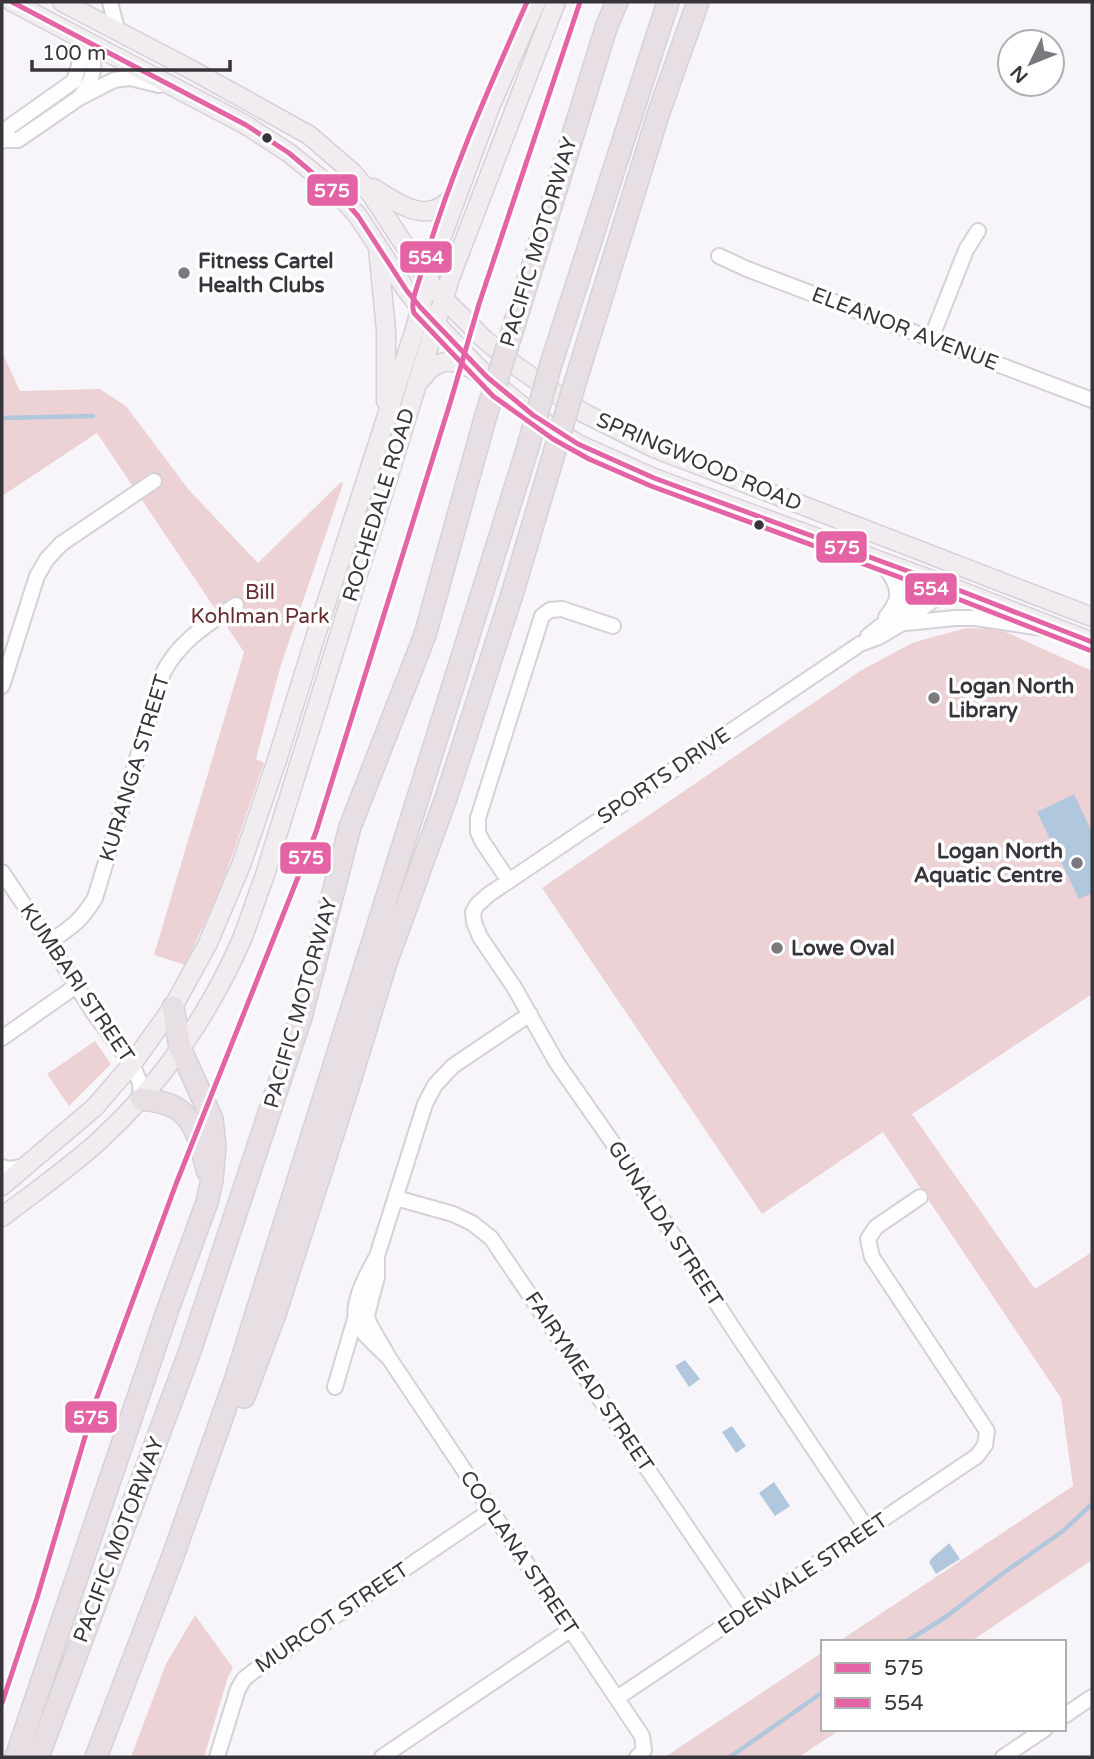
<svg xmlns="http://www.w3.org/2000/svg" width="1094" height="1759" viewBox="0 0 1094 1759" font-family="'Varela Round',sans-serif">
  <rect width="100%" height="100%" fill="#f8f5fa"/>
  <path fill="#ecd2d5" d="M2,352L20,391L100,389L126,406L189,490L258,563L341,482L343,484L280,668L256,759L264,763L221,888L185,965L154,955L244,652L97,433L2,496Z
    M966,628L999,629L1092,671V994L912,1114L1035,1289L1092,1252V1560L970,1642H838L1073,1486L1061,1398L883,1132L762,1214L542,888L860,671L912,643Z
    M95,1041L111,1064L69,1106L47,1074Z
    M195,1615L233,1668L228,1677L204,1757H131L166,1664Z
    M823,1652V1729H841L799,1757H665Z"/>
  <path fill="#b0c7dd" d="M1074,794L1092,832V893L1079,899L1037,812Z
    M685,1360L700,1379L689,1387L675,1366Z
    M732,1426L746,1446L736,1453L722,1432Z
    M774,1482L790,1506L775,1516L759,1493Z
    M949,1543L960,1559L936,1574L929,1562C934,1554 943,1550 949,1543Z"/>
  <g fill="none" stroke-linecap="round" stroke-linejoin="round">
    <path stroke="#b0c7dd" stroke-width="4.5" d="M2,418L93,416
      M906,1642L947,1616L1002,1574L1063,1531L1092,1504
      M730,1757L823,1692"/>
    <defs>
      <path id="minor" d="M110,2L117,29
        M80,97C95,78 96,65 90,43
        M4,140H18L79,98L114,80L130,78L159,85
        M2,141L9,127L74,81L79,66V37
        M719,256L747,269L1092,400
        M931,339L966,250L978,231
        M876,560C888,568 901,586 896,601C894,607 890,612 886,617
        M906,623L955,618H976L1042,628
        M868,636L915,599L943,584
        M2,686L37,576L47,559L61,544L154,481
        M2,872L49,942L93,1012L132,1064L140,1083L141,1099
        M509,881L482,841L478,832V818L542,616L550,610L562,609L613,626
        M49,942C71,928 81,921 95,898L163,673C180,640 207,625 236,605
        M2,1038L76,986
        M2,1167L9,1169L24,1167
        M396,1198L453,1214L472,1223L491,1238L745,1613
        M377,1256L425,1104L435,1085L453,1066L530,1014
        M389,1358C379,1348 365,1337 358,1325C348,1307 368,1272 377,1256V1277L367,1315L369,1323L389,1358L642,1736L644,1750L637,1757
        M335,1387L355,1319H360
        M868,1530L732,1327L622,1156L557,1063L514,987L480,937L474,922L473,912L477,905L488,895L860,644L879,637L901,624L936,598L943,584
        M617,1698L977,1456L985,1445L987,1431L872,1257L868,1239L876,1227L920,1197
        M1064,1716L1092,1697
        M217,1757L238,1689L244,1679L254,1671L490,1511
        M382,1757L570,1630
        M1003,1757L1045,1729"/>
      <path id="major" d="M12,2L246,125L289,153L320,178L341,197L358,216L407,291L421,308L487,377L533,415L578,444L654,478L943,584L1092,642
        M62,2L190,69L309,135L352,172L371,194L428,281L444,299L484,339L516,366L582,412L654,448L1092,617
        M373,188C400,204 429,228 455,194
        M378,248L386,330V401
        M417,383C422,379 425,375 429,370C445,356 461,362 477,372
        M2,1186L95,1107L113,1086L132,1064L173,1007L208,943L241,865L277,760L315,638L415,329L434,258L490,107L536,2
        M2,1217C36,1191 71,1167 102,1138C162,1083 210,1013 242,939C250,919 256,898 264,878L450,278L556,2"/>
      <path id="highway" d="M511,335L607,25L617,2
        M551,364L668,2
        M575,383L658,115L698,2
        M141,1099C172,1102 188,1109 199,1140C203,1151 204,1161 208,1172
        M244,1397L276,1311L349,1084L386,963L446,798L514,588L550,467
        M16,1757L168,1309L207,1202L212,1180L215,1146L212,1119L180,1048L173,1007
        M38,1757L190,1351L301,1017L350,827L425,635L486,415
        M96,1757L173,1556L236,1378L527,450"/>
    </defs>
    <use href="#minor" stroke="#d5d1d7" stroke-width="18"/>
    <use href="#major" stroke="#d5d2d6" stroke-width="21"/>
    <use href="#highway" stroke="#d5d2d6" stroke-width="24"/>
    <use href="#minor" stroke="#fefefe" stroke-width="14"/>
    <use href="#major" stroke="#f0ecef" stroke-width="18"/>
    <use href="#highway" stroke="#e8dfe5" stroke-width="21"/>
    <defs>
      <path id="highway-bridge" d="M486,415L511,335
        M527,450L551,364
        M550,467L575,383"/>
    </defs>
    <use href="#highway-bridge" stroke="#d5d2d6" stroke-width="24" stroke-linecap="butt"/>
    <use href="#highway-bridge" stroke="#e8dfe5" stroke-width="21"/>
    <defs>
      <path id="bus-1" d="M12,2L246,125L289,153L341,197L358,216L407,291L421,308L487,377L533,415L578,444L654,478L943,584L1092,642
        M2,1703L37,1598L96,1400L176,1184L316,832L451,400L479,304L580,2"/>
      <path id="bus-2" d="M527,2C487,92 447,182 420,277C417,288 410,303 414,313L493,396L553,439L589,459L651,486L940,592L1089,650"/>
    </defs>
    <use href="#bus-1" stroke="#fff" stroke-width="10"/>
    <use href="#bus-2" stroke="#fff" stroke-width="10"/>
    <use href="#bus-1" stroke="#e463a4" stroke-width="5"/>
    <use href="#bus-2" stroke="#e463a4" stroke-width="5"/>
  </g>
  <g fill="#38343b" stroke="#fff" stroke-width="2.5">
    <circle cx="267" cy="138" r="6"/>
    <circle cx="759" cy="525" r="6"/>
  </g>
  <g fill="#7b787e" stroke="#fff" stroke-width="2.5">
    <circle cx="184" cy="273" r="7"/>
    <circle cx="934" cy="698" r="7"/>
    <circle cx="1077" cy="863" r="7"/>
    <circle cx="777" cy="948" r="7"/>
  </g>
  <g text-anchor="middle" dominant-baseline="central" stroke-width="7" stroke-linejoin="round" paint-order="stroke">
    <g font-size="21" fill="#38343b" stroke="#fff">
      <text transform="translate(539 242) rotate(-73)">PACIFIC MOTORWAY</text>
      <text transform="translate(905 329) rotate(21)">ELEANOR AVENUE</text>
      <text transform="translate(699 462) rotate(23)">SPRINGWOOD ROAD</text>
      <text transform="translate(379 505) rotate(-73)">ROCHEDALE ROAD</text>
      <text transform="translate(135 768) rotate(-73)">KURANGA STREET</text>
      <text transform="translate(664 776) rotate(-34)">SPORTS DRIVE</text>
      <text transform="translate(77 983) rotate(56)">KUMBARI STREET</text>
      <text transform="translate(301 1003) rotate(-74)">PACIFIC MOTORWAY</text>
      <text transform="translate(665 1224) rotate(57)">GUNALDA STREET</text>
      <text transform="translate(589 1382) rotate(56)">FAIRYMEAD STREET</text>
      <text transform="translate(119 1540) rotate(-69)">PACIFIC MOTORWAY</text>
      <text transform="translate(519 1553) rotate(56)">COOLANA STREET</text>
      <text transform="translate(803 1574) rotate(-34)">EDENVALE STREET</text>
      <text transform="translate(332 1618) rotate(-34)">MURCOT STREET</text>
    </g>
    <g font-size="21" font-weight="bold" fill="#38343b" stroke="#fff" text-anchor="start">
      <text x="198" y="261">Fitness Cartel<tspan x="198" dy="24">Health Clubs</tspan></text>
      <text x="948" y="686">Logan North<tspan x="948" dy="24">Library</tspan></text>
      <text x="1063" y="851" text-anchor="end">Logan North<tspan x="1063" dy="24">Aquatic Centre</tspan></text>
      <text x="791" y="948">Lowe Oval</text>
    </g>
    <g font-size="21" fill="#672c30" stroke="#fff">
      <text x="260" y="592">Bill<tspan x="260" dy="24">Kohlman Park</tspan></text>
    </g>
  </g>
  <g stroke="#fff" stroke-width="2.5">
    <rect x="306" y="173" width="53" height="34" rx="7" fill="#e463a4"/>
    <rect x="399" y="240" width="54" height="34" rx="7" fill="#e463a4"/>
    <rect x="815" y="530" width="53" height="34" rx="7" fill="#e463a4"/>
    <rect x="904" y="572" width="54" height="34" rx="7" fill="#e463a4"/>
    <rect x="279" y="841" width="53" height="34" rx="7" fill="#e463a4"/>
    <rect x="64" y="1400" width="54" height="34" rx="7" fill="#e463a4"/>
  </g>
  <g font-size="19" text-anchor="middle" font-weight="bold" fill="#fff">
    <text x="332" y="197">575</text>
    <text x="426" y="264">554</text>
    <text x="842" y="554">575</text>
    <text x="931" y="595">554</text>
    <text x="306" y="864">575</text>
    <text x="91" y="1424">575</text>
  </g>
  <rect width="1094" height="1759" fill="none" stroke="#38343b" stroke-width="7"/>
  <rect x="821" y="1640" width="245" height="91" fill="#ffffff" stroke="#afaeb1" stroke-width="2"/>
  <rect x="835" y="1663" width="35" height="10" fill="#e463a4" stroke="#afaeb1" stroke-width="2"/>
  <text x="884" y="1675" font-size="21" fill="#38343b">575</text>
  <rect x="835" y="1698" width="35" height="10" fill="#e463a4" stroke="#afaeb1" stroke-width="2"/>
  <text x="884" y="1710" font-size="21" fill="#38343b">554</text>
  <g transform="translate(1031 63) rotate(227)"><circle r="33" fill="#ffffff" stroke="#afaeb1" stroke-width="2"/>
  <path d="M0-5L12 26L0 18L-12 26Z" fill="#7b787e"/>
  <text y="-10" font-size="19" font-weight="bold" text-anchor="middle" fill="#38343b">N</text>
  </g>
  <path d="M32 60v10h198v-10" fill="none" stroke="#38343b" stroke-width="3.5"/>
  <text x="42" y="60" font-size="21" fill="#38343b" stroke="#ffffff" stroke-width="5" paint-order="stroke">100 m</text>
</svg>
